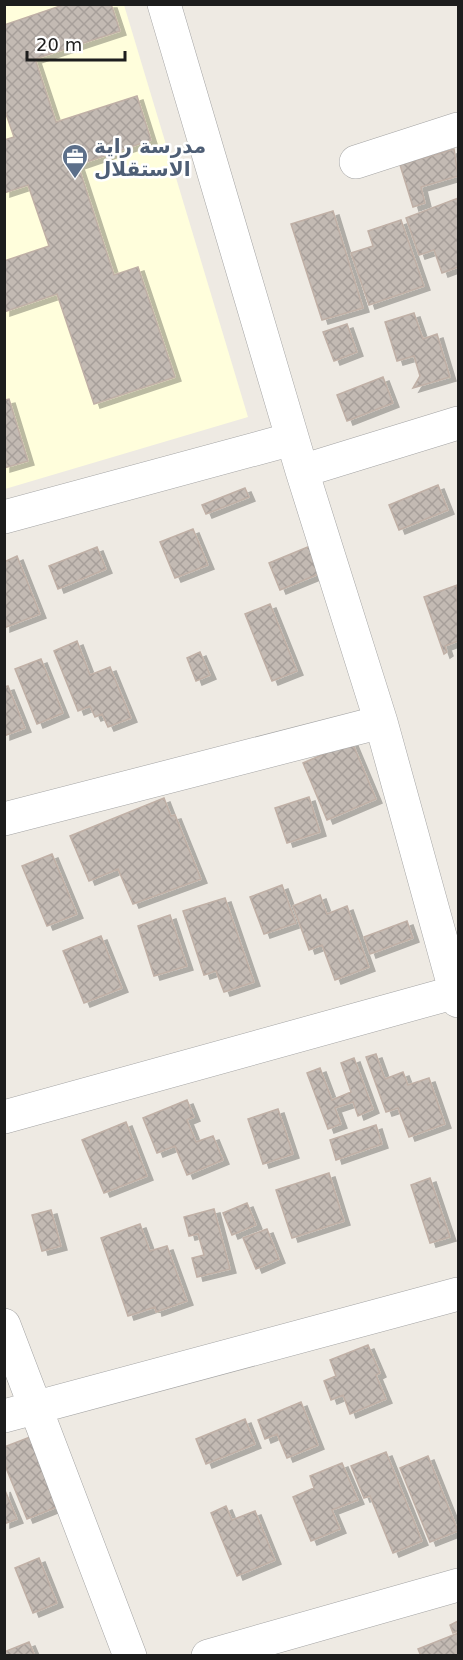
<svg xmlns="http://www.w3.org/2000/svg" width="463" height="1660" viewBox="0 0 463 1660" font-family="'DejaVu Sans','Noto Naskh Arabic',sans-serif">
  <defs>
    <pattern id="building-cross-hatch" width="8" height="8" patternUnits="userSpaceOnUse" patternTransform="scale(1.5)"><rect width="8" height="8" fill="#c3bab3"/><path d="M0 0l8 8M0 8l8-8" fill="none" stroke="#a79f9a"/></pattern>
    <filter id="shadow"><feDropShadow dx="6" dy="4" stdDeviation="0" flood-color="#0004"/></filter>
  </defs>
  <rect width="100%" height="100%" fill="#eeeae3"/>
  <path fill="#fffedc" d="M5,5H124L248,417L5,489Z"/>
  <path fill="url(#building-cross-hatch)" stroke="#c0b0a6" stroke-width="1.5" filter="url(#shadow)" d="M66,4H111L120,31L35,59L56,122L137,96L151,140L78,165L114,275L138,267L175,377L94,404L57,294L4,312V261L49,246L28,185L4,193V140L14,137L4,108V25Z
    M454,149L458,176L421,187L425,203L413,207L400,165Z
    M458,198V267L442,273L434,250L419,255L406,218Z
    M333,211L363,308L322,320L291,224Z
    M401,220L424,286L369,305L351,253L373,246L368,231Z
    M414,313L423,339L437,334L450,377L413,388L420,376L414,356L397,361L385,322Z
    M347,324L357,352L334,361L323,332Z
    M383,377L393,403L347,421L337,395Z
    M9,399L28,461L4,468V400Z
    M438,485L448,510L399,530L389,505Z
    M245,488L249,497L206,514L202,505Z
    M193,529L208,565L175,578L160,542Z
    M315,544L326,571L280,590L269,563Z
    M97,547L106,569L58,589L49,566Z
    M17,556L40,614L4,628V562Z
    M457,585L458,641L445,646L447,652L444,654L424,597Z
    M270,604L297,671L272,681L245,614Z
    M77,641L90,675L110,667L131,718L108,727L102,714L95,717L90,706L78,711L54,651Z
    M200,652L210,675L196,681L187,658Z
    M41,659L63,713L37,724L15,669Z
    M8,686L25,728L4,736V687Z
    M352,742L376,799L327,820L303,763Z
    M309,797L320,832L287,843L275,808Z
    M164,798L171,816L175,815L201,879L133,904L118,869L89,881L70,836Z
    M52,854L77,914L47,926L22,866Z
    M282,885L296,923L264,934L250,897Z
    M320,895L327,914L347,906L369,967L335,980L322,945L309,950L293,906Z
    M225,898L254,982L224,992L216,971L204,975L183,911Z
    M170,915L187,966L154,976L138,926Z
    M407,921L413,938L370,954L364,937Z
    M101,936L122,988L84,1003L63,951Z
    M376,1054L385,1079L403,1072L408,1085L429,1078L445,1124L409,1137L398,1108L386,1112L366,1057Z
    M354,1058L373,1109L358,1116L353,1102L335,1108L341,1124L328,1129L307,1073L320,1068L332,1100L351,1092L341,1063Z
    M187,1100L194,1117L187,1120L196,1142L213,1136L223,1160L187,1175L175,1146L157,1153L143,1118Z
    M278,1109L293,1154L263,1164L248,1119Z
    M126,1122L147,1176L104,1193L82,1140Z
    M376,1125L382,1144L336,1160L330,1140Z
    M329,1173L344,1221L292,1238L276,1190Z
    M430,1178L450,1237L430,1243L411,1185Z
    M247,1203L256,1225L232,1235L223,1213Z
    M214,1209L230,1269L197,1277L192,1258L204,1255L198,1234L189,1236L184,1217Z
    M51,1210L61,1246L42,1251L32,1215Z
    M140,1224L150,1251L167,1246L187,1301L156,1312L155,1307L128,1316L101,1238Z
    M267,1229L279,1259L256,1269L243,1238Z
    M368,1345L380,1373L376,1375L386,1399L350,1414L343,1395L331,1400L324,1381L336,1376L330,1360Z
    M301,1402L318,1445L287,1458L277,1434L265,1439L258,1420Z
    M245,1419L255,1444L206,1464L196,1439Z
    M51,1429L79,1498L27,1519L4,1463V1447Z
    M386,1452L422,1541L393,1553L370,1496L364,1498L351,1466Z
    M428,1456L458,1531L430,1542L400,1468Z
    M342,1463L358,1500L332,1510L340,1529L311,1541L293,1497L314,1488L310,1476Z
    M4,1488L17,1519L4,1524Z
    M226,1506L232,1520L255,1511L275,1560L237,1576L211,1513Z
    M39,1558L57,1603L33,1613L15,1568Z
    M458,1621V1631L453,1633L450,1625Z
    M458,1633V1656H421L418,1649Z
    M29,1642L35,1656H4V1652Z"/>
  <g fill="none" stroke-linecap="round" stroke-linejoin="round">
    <defs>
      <path id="minor" d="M164,4L302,471L381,722L458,1001
        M356,162L458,129
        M302,471L458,423
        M4,517L292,439
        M4,819L381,722
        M4,1117L456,992
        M4,1325L130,1656
        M4,1416L458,1294
        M208,1656L458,1585"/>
    </defs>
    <use href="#minor" stroke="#a4a4a4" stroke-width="34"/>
    <use href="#minor" stroke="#fff" stroke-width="33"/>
  </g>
  <defs>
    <symbol id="office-pin" viewBox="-11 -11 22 30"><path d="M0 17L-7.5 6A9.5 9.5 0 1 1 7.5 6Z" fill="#5c6f8a" stroke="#fff"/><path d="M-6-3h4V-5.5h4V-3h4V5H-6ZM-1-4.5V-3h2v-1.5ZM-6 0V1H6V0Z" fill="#fff"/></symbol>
  </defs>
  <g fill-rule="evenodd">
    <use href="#office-pin" x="60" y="142" width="30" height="40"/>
  </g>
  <g text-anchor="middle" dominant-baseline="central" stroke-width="5" stroke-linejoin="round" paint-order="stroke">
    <g font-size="20" font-weight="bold" fill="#4e5e75" stroke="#fff" text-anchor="start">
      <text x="94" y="146">مدرسة راية<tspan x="94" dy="23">الاستقلال</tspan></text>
    </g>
  </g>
  <rect width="463" height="1660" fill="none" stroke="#1d1d1d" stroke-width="12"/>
  <path d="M27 51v9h98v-9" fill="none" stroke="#1d1d1d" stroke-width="3"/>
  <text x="36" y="51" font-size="18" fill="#1d1d1d" stroke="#ffffff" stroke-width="4.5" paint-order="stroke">20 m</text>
</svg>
